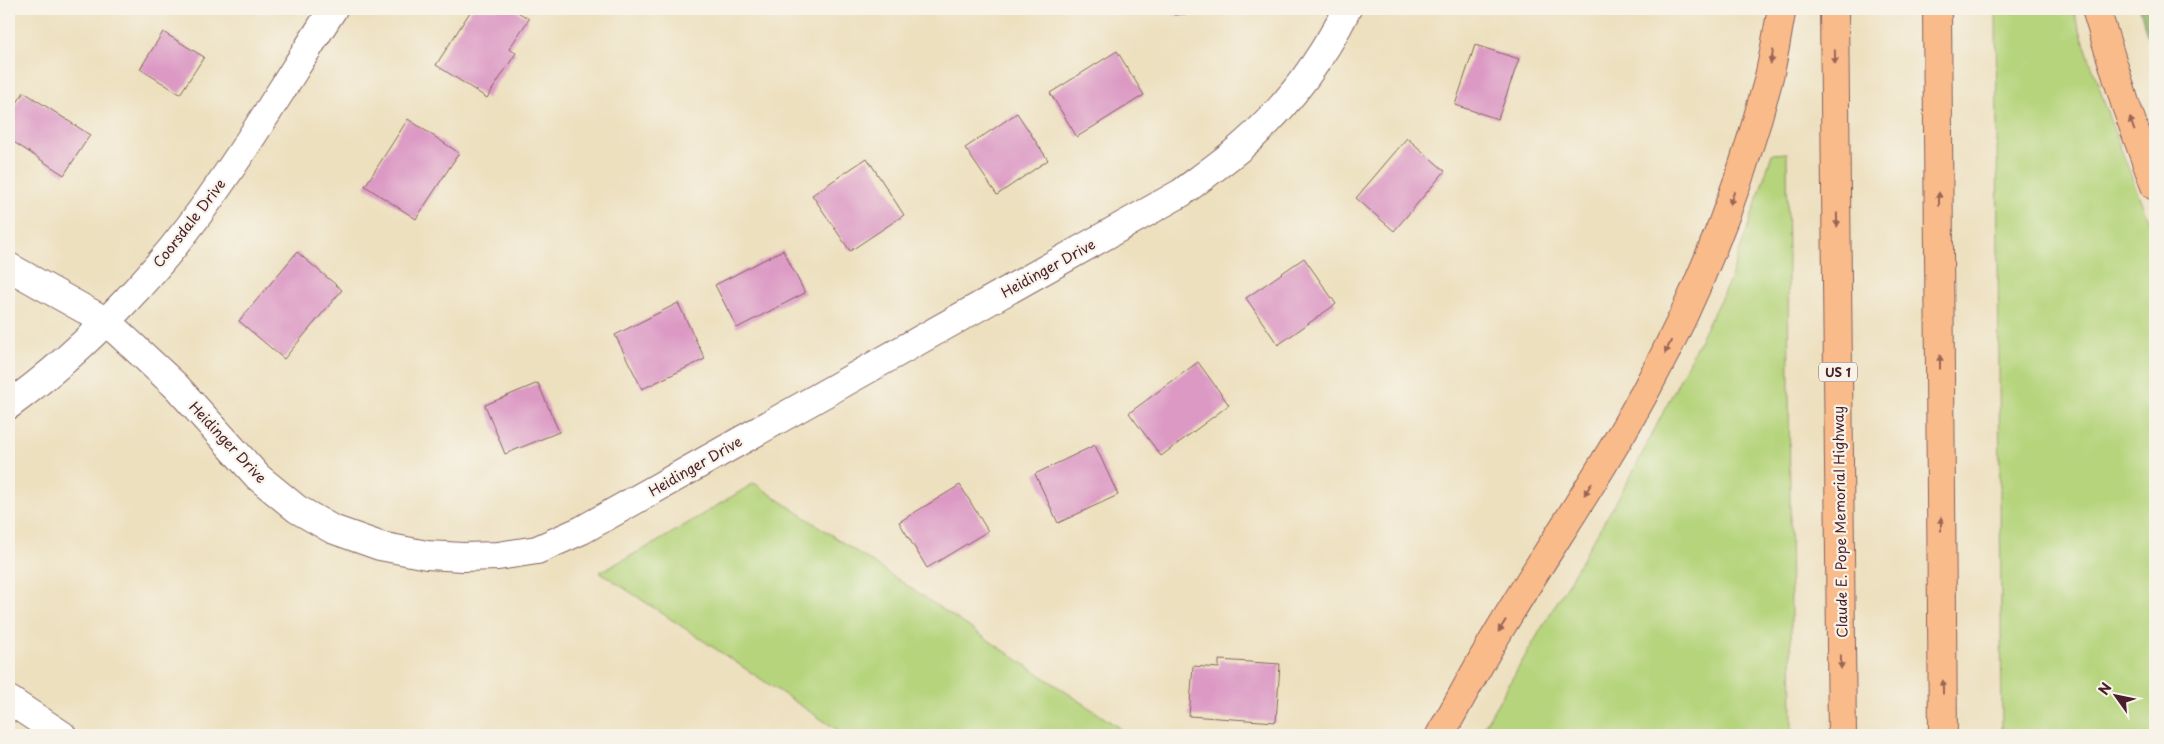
<svg xmlns="http://www.w3.org/2000/svg" width="2164" height="744" viewBox="0 0 2164 744" font-family="'Playpen Sans',sans-serif">
  <rect width="100%" height="100%" fill="#f7f3e8"/>
  <filter id="ink" filterUnits="userSpaceOnUse"><feTurbulence type="fractalNoise" baseFrequency=".02" numOctaves="2"/><feDisplacementMap in="SourceGraphic" scale="10" xChannelSelector="R" yChannelSelector="G"/><feConvolveMatrix kernelMatrix="1 2 1 2 8 2 1 2 1" color-interpolation-filters="sRGB"/></filter>
  <filter id="wash" filterUnits="userSpaceOnUse"><feTurbulence type="fractalNoise" baseFrequency=".0096" numOctaves="4" result="noise"/><feDisplacementMap in="SourceGraphic" scale="20" xChannelSelector="R" yChannelSelector="G"/><feGaussianBlur stdDeviation="1.12" result="paint"/><feColorMatrix in="noise" values="0 0 0 0 0 0 0 0 0 0 0 0 0 0 0 0 0 1.4 0 .05"/><feComposite in="paint" operator="in"/></filter>
  <g filter="url(#wash)">
    <rect width="100%" height="100%" fill="#ede0bf"/>
    <path fill="#b5d47c" stroke="#807a54" d="M1996,9H2073L2110,120L2155,238V735H2002Z
      M1787,153L1792,735H1479L1632,474L1731,278L1772,154Z
      M754,483L1130,735H845L600,572L657,542Z"/>
    <path fill="#90b66c" stroke="#6d6a4c" d="M2140,9H2155V66Z"/>
    <g id="blocks">
      <path fill="#dc99c4" d="M472,9H513L529,19L509,49L516,53L487,98L436,65Z
        M1173,9H1228V10L1174,15Z
        M163,32L204,57L180,94L140,69Z
        M1475,45L1519,59L1498,119L1455,105Z
        M1117,51L1144,95L1077,137L1050,93Z
        M24,92L90,135L64,175L9,139V115Z
        M1017,113L1048,160L997,195L965,148Z
        M408,119L459,153L416,219L365,186Z
        M1407,138L1445,171L1394,231L1356,198Z
        M867,158L904,215L850,251L812,195Z
        M783,250L805,293L737,328L715,285Z
        M297,252L342,290L284,359L239,321Z
        M1304,258L1336,304L1278,345L1246,298Z
        M678,303L705,359L642,389L615,335Z
        M1198,362L1229,405L1161,456L1129,413Z
        M538,383L559,432L505,454L485,405Z
        M1095,445L1118,495L1058,523L1035,474Z
        M960,485L988,531L927,568L899,522Z
        M1219,660L1280,664L1276,722L1189,716L1193,666L1219,668Z"/>
    </g>
  </g>
  <g filter="url(#ink)">
    <use href="#blocks" fill-opacity="0" stroke="#83635f" stroke-width="1"/>
    <g fill="none" stroke-linecap="round" stroke-linejoin="round">
      <defs>
        <path id="minor" d="M9,267L107,322L176,386L258,477L297,509L332,529L380,546L427,555L463,557L498,556L537,550L582,530L1181,193C1201,178 1222,163 1241,147C1285,109 1321,61 1347,9
          M9,405C89,347 167,263 222,181C261,125 296,66 333,9
          M9,700L62,735"/>
        <path id="motorway" d="M1834,9L1842,735
          M1937,9L1943,735
          M2096,9L2126,106L2155,186
          M1440,735C1460,700 1479,664 1500,629C1548,549 1602,472 1646,390C1699,292 1740,188 1768,81C1774,57 1777,33 1782,9"/>
      </defs>
      <use href="#minor" stroke="#83635f" stroke-width="30"/>
      <use href="#motorway" stroke="#83635f" stroke-width="30"/>
      <use href="#minor" stroke="#fff" stroke-width="28"/>
      <use href="#motorway" stroke="#fabb8b" stroke-width="28"/>
    </g>
    <defs><path id="oneway-solid" d="M-6-.8H1V-3.2L6.5 0L1 3.2V.8H-6Z" transform="scale(1.25)"/></defs>
    <g fill="#996556">
      <use href="#oneway-solid" transform="translate(1772 57) rotate(101)"/>
      <use href="#oneway-solid" transform="translate(1835 57) rotate(89)"/>
      <use href="#oneway-solid" transform="translate(2132 124) rotate(-110)"/>
      <use href="#oneway-solid" transform="translate(1732 198) rotate(110)"/>
      <use href="#oneway-solid" transform="translate(1939 199) rotate(-90)"/>
      <use href="#oneway-solid" transform="translate(1837 220) rotate(89)"/>
      <use href="#oneway-solid" transform="translate(1668 347) rotate(116)"/>
      <use href="#oneway-solid" transform="translate(1940 362) rotate(-90)"/>
      <use href="#oneway-solid" transform="translate(1588 489) rotate(122)"/>
      <use href="#oneway-solid" transform="translate(1941 524) rotate(-90)"/>
      <use href="#oneway-solid" transform="translate(1502 626) rotate(122)"/>
      <use href="#oneway-solid" transform="translate(1841 662) rotate(89)"/>
      <use href="#oneway-solid" transform="translate(1943 687) rotate(-90)"/>
    </g>
  </g>
  <g text-anchor="middle" dominant-baseline="central" stroke-width="4.5" stroke-linejoin="round" paint-order="stroke">
    <rect fill="#f7f3e8" stroke="#7e5f64" stroke-width="1" x="1819" y="362.5" width="38" height="19" rx="4"/>
    <g font-size="12" font-weight="bold" fill="#4a1f2b">
      <text x="1838" y="372">US 1</text>
    </g>
    <g font-size="14" fill="#4a1f2b" stroke="#f7f3e8">
      <text transform="translate(189 223) rotate(-52)">Coorsdale Drive</text>
      <text transform="translate(1048 268) rotate(-29)">Heidinger Drive</text>
      <text transform="translate(228 442) rotate(47)">Heidinger Drive</text>
      <text transform="translate(695 466) rotate(-30)">Heidinger Drive</text>
      <text transform="translate(1840 522) rotate(-91)">Claude E. Pope Memorial Highway</text>
    </g>
  </g>
  <rect width="2164" height="744" fill="none" stroke="#f7f3e8" stroke-width="30"/>
  <g transform="translate(2116 696) rotate(303)" stroke="#f7f3e8" stroke-width="4" paint-order="stroke">
  <path d="M0-4L9 19L0 12L-9 19Z" fill="#4a1f2b"/>
  <text y="-8" font-size="14" font-weight="bold" text-anchor="middle" fill="#4a1f2b">N</text>
  </g>
</svg>
